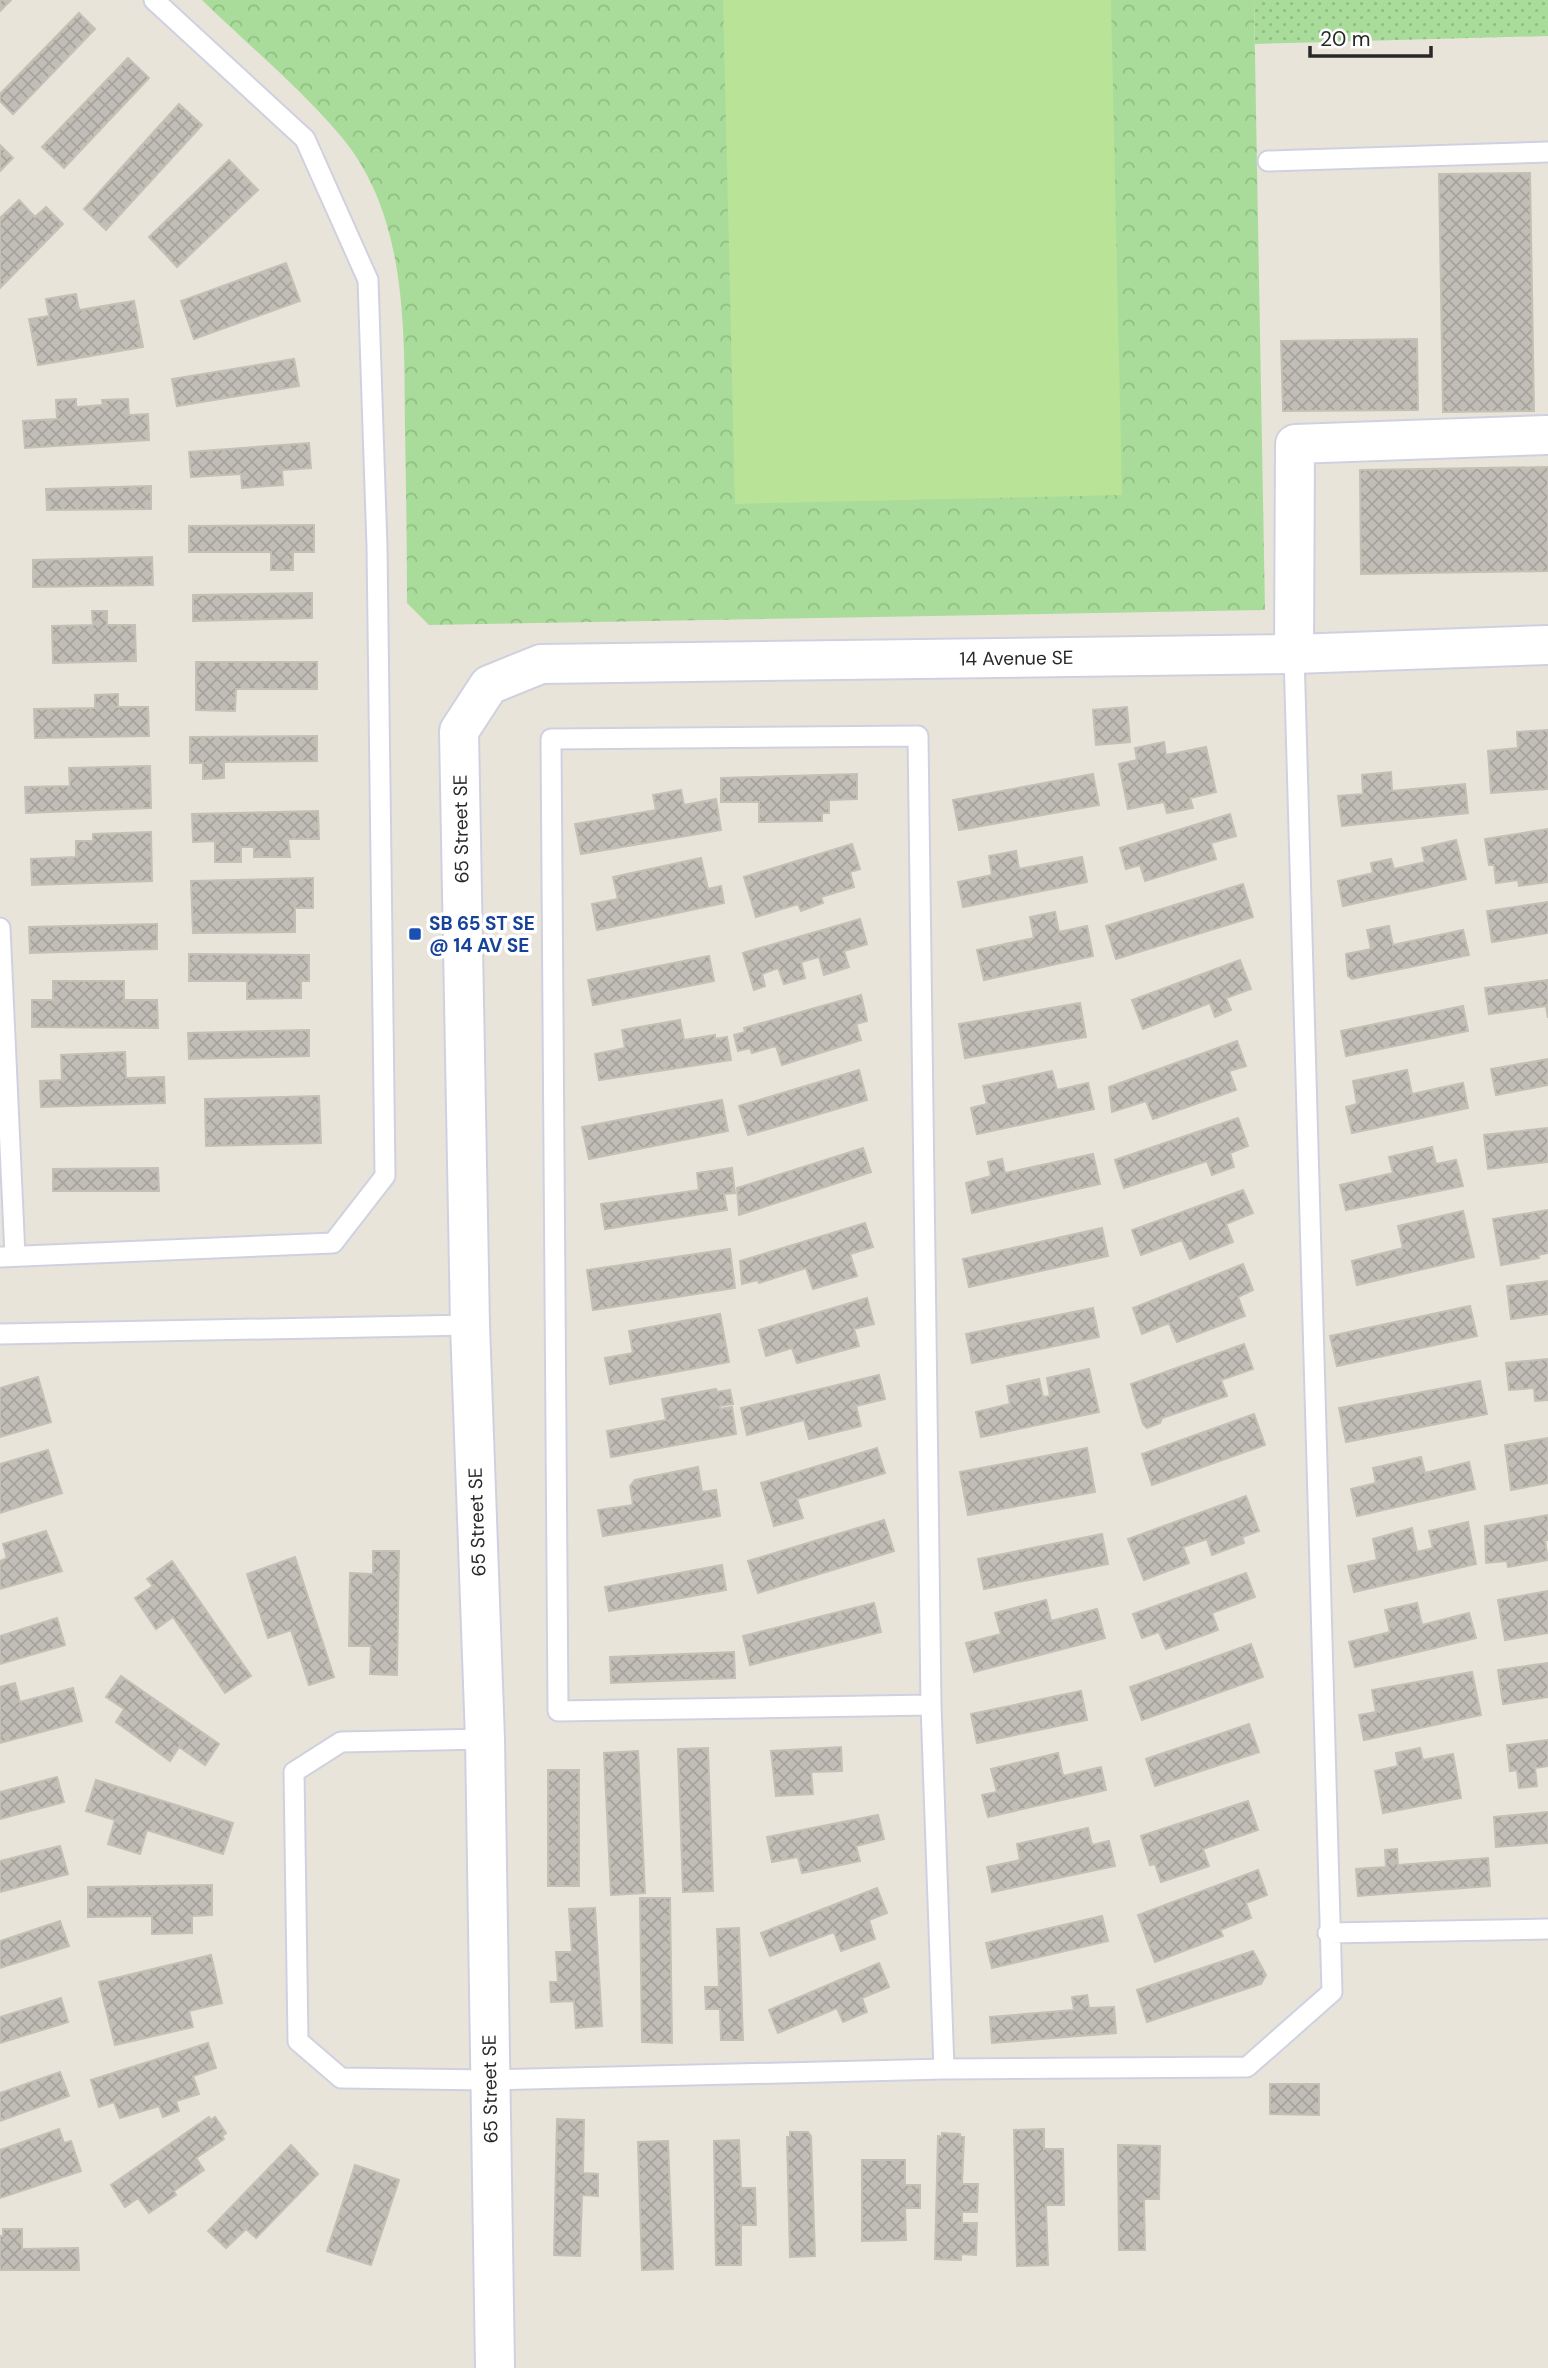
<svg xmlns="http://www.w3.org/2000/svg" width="1548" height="2368" viewBox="0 0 1548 2368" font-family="'DM Sans',sans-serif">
  <defs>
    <pattern id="grass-dots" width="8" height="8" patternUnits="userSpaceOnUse" patternTransform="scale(1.75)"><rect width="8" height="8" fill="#a9dc9a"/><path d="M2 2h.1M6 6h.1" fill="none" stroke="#91bd85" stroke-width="1.8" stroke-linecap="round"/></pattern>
    <pattern id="park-crowns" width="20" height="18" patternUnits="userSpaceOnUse" patternTransform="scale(1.75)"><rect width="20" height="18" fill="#a9dc9a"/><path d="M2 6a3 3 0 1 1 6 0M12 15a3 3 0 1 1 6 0" fill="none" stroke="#91bd85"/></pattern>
    <pattern id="building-cross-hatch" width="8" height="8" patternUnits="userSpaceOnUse" patternTransform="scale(1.75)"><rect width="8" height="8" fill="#c1beb7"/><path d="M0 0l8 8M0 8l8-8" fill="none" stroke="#a6a39d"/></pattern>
  </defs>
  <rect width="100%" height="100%" fill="#e9e4da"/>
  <path fill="url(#grass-dots)" d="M1254,0H1548V36L1255,44Z"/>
  <path fill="url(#park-crowns)" d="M202,0H1254L1265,610L429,625L407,603C407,545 406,486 405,428C404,328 408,214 339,134C298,86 247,44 202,0Z"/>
  <path fill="#b9e396" d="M723,0H1111L1122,495L735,504Z"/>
  <path fill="url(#building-cross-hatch)" stroke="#c4c0b4" stroke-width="2" d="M0,0H11L0,11Z
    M79,13L95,29L13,114L0,101V94Z
    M128,58L149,78L64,168L42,147Z
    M179,104L202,125L106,230L84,209Z
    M0,145L13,158L0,171Z
    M229,160L258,190L177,267L149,237Z
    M1530,173L1534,411L1443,412L1439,174Z
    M19,200L35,217L46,207L63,224L0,288V218Z
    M286,263L300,301L194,339L181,301Z
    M76,294L79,310L134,301L143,347L38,365L29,319L49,316L46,299Z
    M1417,339L1418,410L1283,411L1281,341Z
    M294,359L299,386L177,406L172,379Z
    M76,399V407L103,405L102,400L128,399L129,415L148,414L149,440L25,448L23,421L57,419L56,400Z
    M309,443L311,468L282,470L283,485L242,488L241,474L191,477L189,452Z
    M1548,467V571L1361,574L1360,470Z
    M151,486V509L47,510L46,489Z
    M314,525V552H293V570H271V552H189V526Z
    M152,557L153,585L33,587V560Z
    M312,593V618L193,621V595Z
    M92,611H107V625H135L136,661L53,663L52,626L93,625Z
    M196,662H317V689H236L235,711L196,710Z
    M118,694V707H148L149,736L35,738L34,709L95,708V695Z
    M1127,707L1130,742L1096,745L1093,710Z
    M1548,730V789L1491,793L1488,751L1518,748L1517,732Z
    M317,736V761L224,762V778L203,779V763H190V737Z
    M1164,742L1166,755L1206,747L1216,792L1190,798L1193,808L1167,813L1164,802L1128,809L1119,764L1137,760L1135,748Z
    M150,766L151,808L26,813L25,787L70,786L69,768Z
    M1391,772L1392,791L1465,784L1468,813L1342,826L1338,796L1363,794L1362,775Z
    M857,774V799L829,800V813H822V821L759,822V802H721V778Z
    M1093,774L1099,805L959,830L953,800Z
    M681,790L684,805L716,799L721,830L581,854L575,824L656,810L653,795Z
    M318,811L319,839H288L290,857H254V847H241V862H215V841L193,842L192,814Z
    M1230,814L1236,836L1211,843L1216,859L1145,881L1140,865L1126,869L1120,848Z
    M1548,829V882L1519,886L1518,880L1496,883L1494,865H1489L1485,839Z
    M151,832L152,881L32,885L31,859L76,857V841H93V834Z
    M1456,840L1466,879L1343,906L1338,881L1373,873L1371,863L1391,859L1394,869L1425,862L1422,848Z
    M852,844L860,869L850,872L854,887L821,897L823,903L801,911L798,904L756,917L744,877Z
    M1016,851L1019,869L1082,857L1087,882L963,907L958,882L992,875L989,856Z
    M701,858L708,889L721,886L724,903L597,930L592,904L618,899L613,877Z
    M313,878V908H295V932L193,933L191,881Z
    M1243,884L1253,917L1116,959L1106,926Z
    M1548,902V933L1492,942L1487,911Z
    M1055,912L1059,932L1087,926L1093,956L984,980L977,950L1034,938L1030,917Z
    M860,919L867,944L844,951L849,967L824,975L819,957L801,962L805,978L784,984L778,968L762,974L765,986L754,990L743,953Z
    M157,924V949L30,953L29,927Z
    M1389,926L1393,945L1463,930L1469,955L1352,979L1348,976L1346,954L1371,949L1367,930Z
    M189,954L309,955V981H301V998L247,999V981H189Z
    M709,956L714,981L593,1005L588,980Z
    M1240,960L1251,989L1226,998L1231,1010L1215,1017L1210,1003L1143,1029L1132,1000Z
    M1548,980V1018L1546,1006L1489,1014L1485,988Z
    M53,981H124V1000H157L158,1028L32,1027V1000H53Z
    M861,995L867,1021L856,1024L861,1040L782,1065L776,1046L752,1053L750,1048L738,1051L734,1035L745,1032L744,1028Z
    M1080,1003L1086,1037L965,1058L959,1024Z
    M1463,1006L1468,1031L1346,1056L1341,1031Z
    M680,1020L684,1040L715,1035V1039L727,1037L731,1060L599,1080L595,1054L625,1048L622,1030Z
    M309,1030V1056L189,1059L188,1033Z
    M1237,1041L1246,1066L1229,1071L1236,1090L1153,1119L1146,1101L1112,1112L1109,1087Z
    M125,1052L126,1078L164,1077L165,1103L41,1107L40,1081L62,1080L61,1055Z
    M1548,1059V1085L1496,1095L1491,1069Z
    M859,1070L867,1100L748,1135L739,1106Z
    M1407,1070L1412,1094L1463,1083L1468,1108L1352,1133L1346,1107L1357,1104L1353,1081Z
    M1052,1071L1057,1090L1088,1083L1094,1109L977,1134L971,1108L987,1104L983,1086Z
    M319,1096L321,1143L206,1146L205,1099Z
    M722,1100L728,1131L589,1159L582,1127Z
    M1238,1118L1248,1146L1230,1153L1234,1167L1212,1175L1207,1161L1124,1188L1115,1160Z
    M1548,1128V1162L1488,1169L1484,1135Z
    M1432,1147L1436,1164L1456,1160L1463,1186L1346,1210L1340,1185L1393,1173L1389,1157Z
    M863,1148L871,1172L739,1215L737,1188Z
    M1093,1154L1100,1184L972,1213L966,1183L991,1176L988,1162L1002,1159L1005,1173Z
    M158,1168L159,1191H53V1169Z
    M732,1168L735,1193L724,1194L727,1210L605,1229L601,1204L699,1190L697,1173Z
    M1243,1190L1253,1213L1226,1224L1233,1242L1190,1259L1182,1240L1141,1255L1132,1230Z
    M1548,1210V1253L1538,1255L1539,1258L1501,1265L1493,1219Z
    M1463,1211L1474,1257L1357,1285L1352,1261L1403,1248L1398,1226Z
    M865,1223L873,1247L850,1254L857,1276L813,1289L806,1268L759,1283L758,1280L742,1284L740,1261Z
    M1102,1228L1108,1256L969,1287L963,1259Z
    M730,1249L735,1288L593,1310L587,1270Z
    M1243,1264L1253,1290L1238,1297L1245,1316L1177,1342L1169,1323L1142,1334L1133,1308Z
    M1548,1281V1314L1511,1319L1507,1286Z
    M867,1298L874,1324L854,1329L859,1346L797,1363L792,1348L766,1356L759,1330Z
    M1470,1306L1477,1336L1337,1366L1330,1336Z
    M1093,1308L1099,1337L972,1363L966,1334Z
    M720,1314L729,1362L610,1384L605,1358L633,1353L629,1331Z
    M1244,1344L1253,1369L1221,1380L1227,1396L1162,1418L1160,1423L1147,1428L1143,1424L1131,1384Z
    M1548,1359V1400L1535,1401L1534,1388L1509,1390L1506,1363Z
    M1089,1369L1099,1412L981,1437L976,1412L1010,1404L1007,1386L1039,1379L1043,1397L1050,1396L1047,1378Z
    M879,1375L885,1399L856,1406L861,1426L809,1439L804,1420L747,1435L741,1408Z
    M38,1377L51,1422L0,1437V1388Z
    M1480,1381L1487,1414L1346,1442L1339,1408Z
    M716,1389L717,1392L730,1390L733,1404L720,1406V1409L732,1407L736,1434L611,1457L607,1431L666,1420L662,1399Z
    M1254,1414L1265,1445L1152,1485L1142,1454Z
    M1548,1438V1483L1511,1490L1505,1445Z
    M877,1448L885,1473L797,1499L803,1518L774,1526L761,1483Z
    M1087,1448L1095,1492L968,1515L960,1472Z
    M48,1450L62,1493L0,1513V1464Z
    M1421,1457L1425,1473L1469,1462L1475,1489L1357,1516L1351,1489L1376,1483L1373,1468Z
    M698,1467L702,1492L716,1490L720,1516L603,1536L598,1510L633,1505L630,1486L635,1480Z
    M1246,1496L1259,1531L1242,1537L1244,1543L1212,1555L1207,1539L1183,1547L1189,1563L1144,1580L1128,1539Z
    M1548,1515V1540H1545L1548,1560L1508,1567L1507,1561L1486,1563L1485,1526Z
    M884,1520L894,1551L758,1593L748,1561Z
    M1468,1522L1476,1564L1354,1592L1348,1566L1377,1560L1373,1539L1412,1528L1417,1552L1433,1548L1429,1531Z
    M46,1531L62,1571L0,1589V1561L7,1558L3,1544Z
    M1102,1534L1108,1564L984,1589L978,1559Z
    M373,1551H399L397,1675L370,1674L371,1646H349L350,1573L373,1574Z
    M295,1557L334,1677L309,1685L291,1630L268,1638L247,1574Z
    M172,1561L251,1676L225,1693L173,1617L156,1629L135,1598L153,1586L147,1579Z
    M722,1565L726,1590L609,1611L605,1587Z
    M1246,1573L1255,1597L1212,1613L1218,1630L1166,1649L1159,1632L1142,1638L1133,1614Z
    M1548,1591V1633L1505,1640L1498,1600Z
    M1046,1600L1051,1621L1097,1609L1105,1638L974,1672L966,1643L1001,1634L995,1613Z
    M874,1603L881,1632L750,1665L743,1636Z
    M1417,1603L1422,1625L1469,1613L1476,1638L1355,1667L1349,1642L1390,1632L1385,1610Z
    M57,1618L65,1645L0,1664V1636Z
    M1251,1644L1263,1677L1142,1720L1130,1687Z
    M734,1652L735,1678L611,1683L610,1657Z
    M1548,1663V1697L1503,1704L1498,1670Z
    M1472,1672L1481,1715L1364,1740L1359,1715L1376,1712L1372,1690Z
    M121,1676L219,1744L205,1765L179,1747L170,1761L116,1722L124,1709L106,1697Z
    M15,1683L20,1702L73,1688L82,1721L0,1743V1687Z
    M1081,1691L1087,1720L977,1743L971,1714Z
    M1249,1724L1259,1752L1155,1786L1146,1759Z
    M1548,1740V1766L1535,1768L1537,1786L1519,1788L1517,1770L1510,1771L1507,1745Z
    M841,1747L842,1771L811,1772L813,1794L776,1796L771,1751Z
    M708,1748L713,1891L683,1892L678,1749Z
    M1420,1748L1423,1760L1453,1754L1461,1798L1383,1813L1375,1771L1398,1766L1396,1753Z
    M638,1751L645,1893L611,1895L604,1753Z
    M1058,1753L1063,1776L1101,1767L1106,1790L988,1817L982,1795L997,1792L991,1769Z
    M548,1770H579V1886H548Z
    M57,1777L64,1802L0,1819V1792Z
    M96,1780L233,1823L223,1854L147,1830L140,1854L108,1844L115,1820L86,1811Z
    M1248,1801L1258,1830L1203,1849L1209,1866L1161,1882L1155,1864L1150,1865L1141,1836Z
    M1548,1812V1843L1496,1847L1494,1817Z
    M878,1815L884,1839L856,1846L860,1861L802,1873L798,1857L772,1862L767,1837Z
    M1088,1828L1092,1845L1109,1841L1115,1866L992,1892L987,1867L1020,1860L1017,1844Z
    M60,1846L68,1874L0,1892V1861Z
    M1397,1849L1398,1865L1488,1858L1490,1886L1358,1896L1356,1869L1386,1867L1385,1850Z
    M1258,1870L1267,1895L1246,1903L1251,1918L1220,1930L1223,1936L1155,1962L1138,1915Z
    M212,1885V1915L192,1916V1933L152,1934V1916L88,1917V1887Z
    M877,1888L887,1913L869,1920L875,1939L841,1951L834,1932L770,1956L761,1933Z
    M640,1898H670L672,2043L642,2042Z
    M595,1908L602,2026L576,2028L574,2001L551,2002L550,1982H558L556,1952H572L569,1909Z
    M1102,1916L1108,1941L992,1968L986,1943Z
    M60,1921L69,1946L0,1968V1941Z
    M739,1928L743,2040H721L720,2009H706L705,1987H719L717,1929Z
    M1253,1951L1266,1975L1261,1984L1147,2022L1137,1990Z
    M211,1955L222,2003L189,2011L193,2027L115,2045L99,1982Z
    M879,1963L889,1987L862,1998L867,2012L843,2022L837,2008L778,2033L769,2010Z
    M1087,1995L1089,2008L1114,2007L1116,2033L992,2043L990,2017L1074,2010L1072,1997Z
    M61,1998L68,2022L0,2043V2017Z
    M208,2043L216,2068L193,2076L199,2094L176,2101L179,2111L163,2117L159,2106L120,2118L114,2102L99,2107L91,2080Z
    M60,2072L69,2096L0,2121V2093Z
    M1270,2084H1319V2115L1270,2114Z
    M209,2117L211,2120L215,2117L226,2133L222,2136L224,2139L196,2158L204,2170L174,2191L176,2195L149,2213L138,2198L125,2207L111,2185Z
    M557,2119L584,2120L583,2173L598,2174V2196L582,2195L580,2256L554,2255Z
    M59,2129L64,2143L71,2141L81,2171L0,2198V2150Z
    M1044,2129V2149H1063L1064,2205H1046L1048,2265L1017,2266L1014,2130Z
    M790,2132H808L811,2136L815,2256L790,2257L787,2137H790Z
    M942,2133L960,2134V2137H964L962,2184H978L977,2212H962V2223H977L976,2255L961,2254V2260L935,2259L938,2136L942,2137Z
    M739,2140L741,2188H755L756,2225H741V2265H716L714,2141Z
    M668,2141L673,2269L642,2270L638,2142Z
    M291,2145L318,2174L256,2238L246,2229L226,2248L208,2231Z
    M1118,2145L1160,2146L1159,2199H1144L1145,2250H1119Z
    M862,2160H905V2185H920V2208H905L906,2240L862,2241Z
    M355,2165L399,2180L371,2265L327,2251Z
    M3,2229H22V2249L78,2248L79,2270H0V2236H3Z"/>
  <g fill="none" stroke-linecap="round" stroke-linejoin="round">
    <defs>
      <path id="service" d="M1268,161L1548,152
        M0,928L15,1256
        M0,1257L333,1243L385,1176L377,547L368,280L305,139L154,0
        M0,1334L470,1325
        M931,1705L558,1711L551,739L918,736L931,1705L944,2069
        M485,1739L341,1742L294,1772L298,2041L341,2078L490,2080L944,2069L1247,2067L1332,1992L1294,654
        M1328,1933L1548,1929"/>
      <g id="minor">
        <path d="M1294,654L1295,444L1548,435"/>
        <path id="s1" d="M495,2368L485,1739L470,1325L459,731L489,685L541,664L1294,654L1548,645"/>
      </g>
    </defs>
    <use href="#service" stroke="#cfd1e0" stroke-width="23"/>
    <use href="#minor" stroke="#cfd1e0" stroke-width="42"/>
    <use href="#service" stroke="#fff" stroke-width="19"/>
    <use href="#minor" stroke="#fff" stroke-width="38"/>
  </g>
  <rect fill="#1a4fb4" stroke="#fff" stroke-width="2.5" x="408" y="927" width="14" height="14" rx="3.5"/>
  <g text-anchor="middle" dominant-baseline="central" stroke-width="7" stroke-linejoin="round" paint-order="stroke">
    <g font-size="19" fill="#282828" stroke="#fff">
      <text stroke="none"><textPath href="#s1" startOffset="2224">14 Avenue SE</textPath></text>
      <text transform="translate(461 829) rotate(-91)">65 Street SE</text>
      <text transform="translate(477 1522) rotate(-92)">65 Street SE</text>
      <text transform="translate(490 2089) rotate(-91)">65 Street SE</text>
    </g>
    <g font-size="19" font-weight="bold" fill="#164399" stroke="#fff" text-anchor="start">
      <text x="429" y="923">SB 65 ST SE<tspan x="429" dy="22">@ 14 AV SE</tspan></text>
    </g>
  </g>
  <path d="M1310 46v10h121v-10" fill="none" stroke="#282828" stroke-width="3.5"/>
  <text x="1320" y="46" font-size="21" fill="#282828" stroke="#ffffff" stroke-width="5" paint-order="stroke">20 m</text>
</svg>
